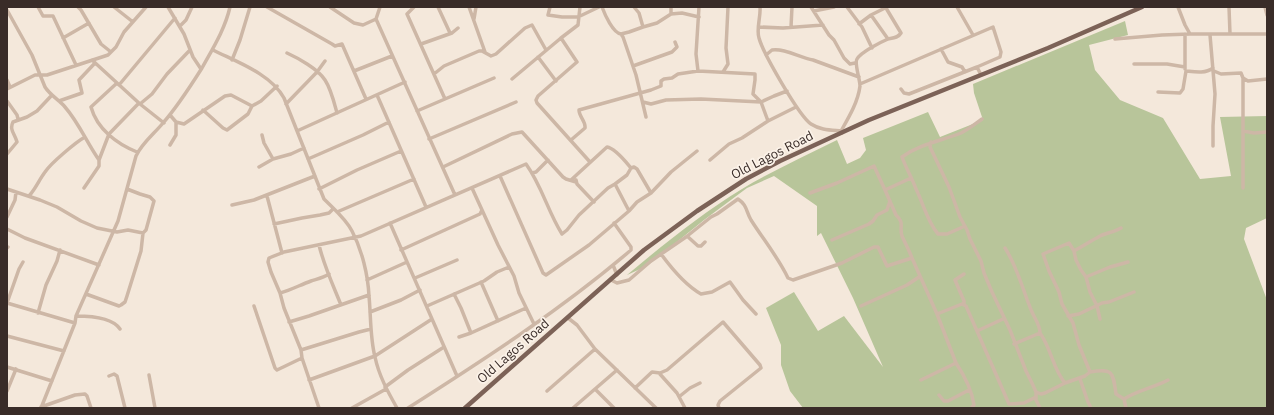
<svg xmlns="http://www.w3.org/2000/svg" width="1274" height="415" viewBox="0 0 1274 415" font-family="'IBM Plex Sans',sans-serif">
  <rect width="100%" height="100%" fill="#f4e8db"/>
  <path fill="#b8c59a" d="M1125,21L1128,35L1089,45L1095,70L1120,100L1163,118L1200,179L1231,176L1220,117L1267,116V218L1246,228L1244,239L1267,300V408H803L790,391L781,365V345L766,308L794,292L818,331L844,316L883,367L853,298L821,233L817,236V206L774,176L747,188L704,220L647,266L627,275C664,244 701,214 742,189C772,171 805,156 837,140L847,164L860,158L866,150L863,138L928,112L940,137L983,120L974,93L973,84Z"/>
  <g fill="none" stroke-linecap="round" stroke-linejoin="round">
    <path stroke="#cdb7a6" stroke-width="3.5" d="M38,7L43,16H53L76,65
      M78,7L81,10L101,44L111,52
      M114,7L133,22
      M168,7L184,34L193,57L201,69
      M267,7L332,44L335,46L342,44L366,99
      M330,7L354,23L363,25L376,19L380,7
      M414,7L407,14L445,99
      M438,7L450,33
      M469,7L485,52
      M550,7L548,15L562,17H578L599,7
      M580,7L578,25L561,38L577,62L538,96L536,100L537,103L590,162
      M602,7C605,15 613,33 621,34L623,37L636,75L646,117
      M634,7L639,13L643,27L657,23L671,14L682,13L699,17
      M760,7C761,16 756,29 759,38C763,53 799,116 811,124C820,130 831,130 841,131L842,133
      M811,7L829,35L834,40L844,58L850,64L855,63
      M847,7L862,27L872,48
      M957,7L973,35
      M1178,7L1185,25L1190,34H1267
      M1229,7L1230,34
      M1265,7L1267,15
      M7,10L32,55L45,87C50,95 59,100 65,107C79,123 87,143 99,160V166L84,188
      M814,11L834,7
      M671,14V7
      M871,15L888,39
      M376,19L455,195
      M474,19L476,7
      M859,24L871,15L887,7
      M180,26L186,20L192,7
      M759,27L783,28L823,25
      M791,27L792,7
      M621,34L629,32L643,27
      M1185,34V69
      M1210,35L1215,94L1213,126V146
      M63,38L89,23
      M1115,39L1162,35L1190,34
      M421,44L452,33L458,28
      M941,49L948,62L962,67L965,72
      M213,50C237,62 271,74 284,98L322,194L324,199C334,209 346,219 352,231C362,250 368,275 369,296C371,317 370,338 375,357C379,376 388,392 397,408
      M287,53C298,58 318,69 325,80C331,89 334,102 337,113
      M766,55L772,50C785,48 800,58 813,60L859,77
      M538,57L556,81
      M92,60L140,104L164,123
      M232,60L240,40L250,7
      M1134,64H1167L1185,67
      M633,66L672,52L677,47L675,42
      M354,71L392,56
      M698,71L696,54L699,7
      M1214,71L1221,74L1241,73L1243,78L1248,81L1267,79
      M723,72L728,64L726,48L728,7
      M434,74L444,66L479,51H482L491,56L496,54L525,28L532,25L546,50
      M1243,78V188
      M512,79L561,38
      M7,80L10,87
      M117,83L91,107C97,129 117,144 137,152
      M860,84L993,27L1001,52L1000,57L977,67
      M119,85L175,18
      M7,89L35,75H47L108,55L116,47L124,32L146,7
      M901,89L904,93L909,94L977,67L981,75
      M1158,92L1180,93L1183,89L1186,71C1195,72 1205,74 1213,68
      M377,95L426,207
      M7,101L17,115L18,119
      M59,101L82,93L79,80L95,63
      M643,102L651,104L666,100L701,99L761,102L774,96L787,91
      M140,104L152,94L167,74L190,50
      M286,104L317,72L325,61
      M203,110L223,128L227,130L248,114L252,106
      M417,111L494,78
      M170,115L176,122L184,124L225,96L231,95L252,106L261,101L277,86
      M297,131L405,82
      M841,131C849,117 858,102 860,86C860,79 854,63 857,59C861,52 881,42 888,39C893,38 898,38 901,33L886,8
      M1243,131L1254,133L1267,132
      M262,135L264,143L273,159
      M429,139L516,102
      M571,140L585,128C586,121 579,117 579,110L651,90L661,86V81L664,79L672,78L678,74L698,71L755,74V80L753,94L761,102L768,121
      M931,142L930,147L949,187L960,217L967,230L970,239L981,261L984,273L992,292L1010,330L1026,371L1032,383L1036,392V400L1040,408
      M170,145L176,135V122
      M7,154L17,142C15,134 9,130 13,122L27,117L37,111L52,95
      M308,159L363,135L389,122
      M99,160L109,134L139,103
      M710,160L729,144L742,138L768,121L796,107
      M259,167L273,159L291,154L304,148
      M443,167L512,134L522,132L563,177L566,179L576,182
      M631,168L634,167L637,169L651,193
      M532,173L536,172L548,160
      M500,176L543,273L546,275L589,245L629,211L637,202L651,193L671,172L697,151
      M571,180L607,147C615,148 626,162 631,168
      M576,180L577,184L594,202
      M615,184L629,211
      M472,188L498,245L514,276L519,293L534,324
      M7,189L40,200L57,207L81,221L97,228L117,232L128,230L143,233
      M319,189L357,170L401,151
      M810,193L837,183L874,166L885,190
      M29,196C36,188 39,180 45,172C51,163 76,142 85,137
      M267,196L282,253
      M232,205L254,200L315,176
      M337,212L414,179
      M7,217L15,200L16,192
      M390,223L457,376
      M274,224L302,218L320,215L329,213L333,209
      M965,226L947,234H938C927,221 924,205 916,189C912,178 906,168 902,157C920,144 941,141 961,133C969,129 975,124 982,119
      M7,229L25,238L99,265
      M687,236L698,246H701L705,242
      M832,240L869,224L873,221L877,215L887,210L890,201
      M319,245C324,266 333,285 341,305
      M7,248L8,247
      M1005,248C1018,268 1023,291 1032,312C1035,319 1040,325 1040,333
      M401,250L480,214L482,210
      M1074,251C1083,246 1091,241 1100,236C1106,233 1114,232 1121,228
      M661,254C672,269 685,285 701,294L712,292L730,282L743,300L756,314
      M613,265L617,275
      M920,276L937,314L962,304L966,306L1009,404L1024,403L1036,397
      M1086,277L1110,267L1128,262
      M415,278L457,260
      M367,280L407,262
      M611,280L617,283L629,280L651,261L686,237L711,217L717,214L738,199C747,205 746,211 751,220C763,239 778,257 788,278L793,280L842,263L874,247H878L887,266L912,258C909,250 905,243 902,236C899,227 905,223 896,215L885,190L911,178
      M481,282L498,321
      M280,293C291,290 300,285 311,281C317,279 323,278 329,274
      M86,294L119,306L121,305L125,302L127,296L141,251L143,233L146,230L154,201L150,197L140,194L127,189
      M454,294L461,308L471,333
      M7,303L75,323
      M7,303L19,269L23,262
      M964,305V301L955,280L964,274
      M254,306L275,368L277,370L302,358
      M427,306L484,281L497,272L509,267
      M861,306L907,285L919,277L920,276L912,258
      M370,312L401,300L420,290
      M38,313L46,285L57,261L60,250
      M76,316C89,316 112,317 120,329
      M1068,316L1079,314L1102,303L1109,302L1134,292
      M568,318L577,325L595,349L656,408
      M289,322L309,316L369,295
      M977,331L1003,319
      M7,336L64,351
      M459,337L471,333L526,308
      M1014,344L1040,333C1051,348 1053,369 1065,383
      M301,350L359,332L371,329
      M956,363C964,375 972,391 974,405L972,407
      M7,367L52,381
      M1090,372C1113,368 1113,372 1116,394L1124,399L1126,408
      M659,373L677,393L685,408
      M149,375L155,408
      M109,376L114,374L117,376L125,408
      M1080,379L1088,402L1091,408
      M309,380L375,356L432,319
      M921,380L956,363L937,314
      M385,387L408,370L444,347
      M635,388L652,372L660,373L667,370L723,322L760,365L761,368L720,401L718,405L719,408
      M595,389L614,408
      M7,391L16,369
      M547,391L595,349
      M1036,392L1041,394L1045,393L1065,383L1085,376L1090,372L1079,345L1073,323L1062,304L1059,292L1049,271L1043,254L1069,243L1074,251L1076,260L1081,270L1086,277L1090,292L1097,306L1100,319
      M939,395L944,401H948L969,390
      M680,396L690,388L700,383
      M1124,399C1136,391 1155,387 1168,380
      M41,407L75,395L85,394L87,396L91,408
      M41,408L75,323L76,316L118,221L136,156C142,143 154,134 163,123C178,106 190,87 202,68C213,48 225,29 230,7
      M319,408L302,358L301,350L284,308L280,293L271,272L268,262L269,258L284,252L361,236L526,164C542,186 548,212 562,234L567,230L579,215L608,188L615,184L627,175L631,168
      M352,408L386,389
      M408,408C485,359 562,309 631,250V247L614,223
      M573,408L617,370"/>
    <path stroke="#7c6257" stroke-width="4.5" d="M465,408L644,250L697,211L746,179L780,161L869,120L1048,48L1142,7"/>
  </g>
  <g text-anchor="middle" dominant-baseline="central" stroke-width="3.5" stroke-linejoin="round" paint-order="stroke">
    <g font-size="13" fill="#392c28" stroke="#fbf2e8">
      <text transform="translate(772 155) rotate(-27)">Old Lagos Road</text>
      <text transform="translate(513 351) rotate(-41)">Old Lagos Road</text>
    </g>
  </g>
  <rect width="1274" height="415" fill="none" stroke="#392c28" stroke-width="16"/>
</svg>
